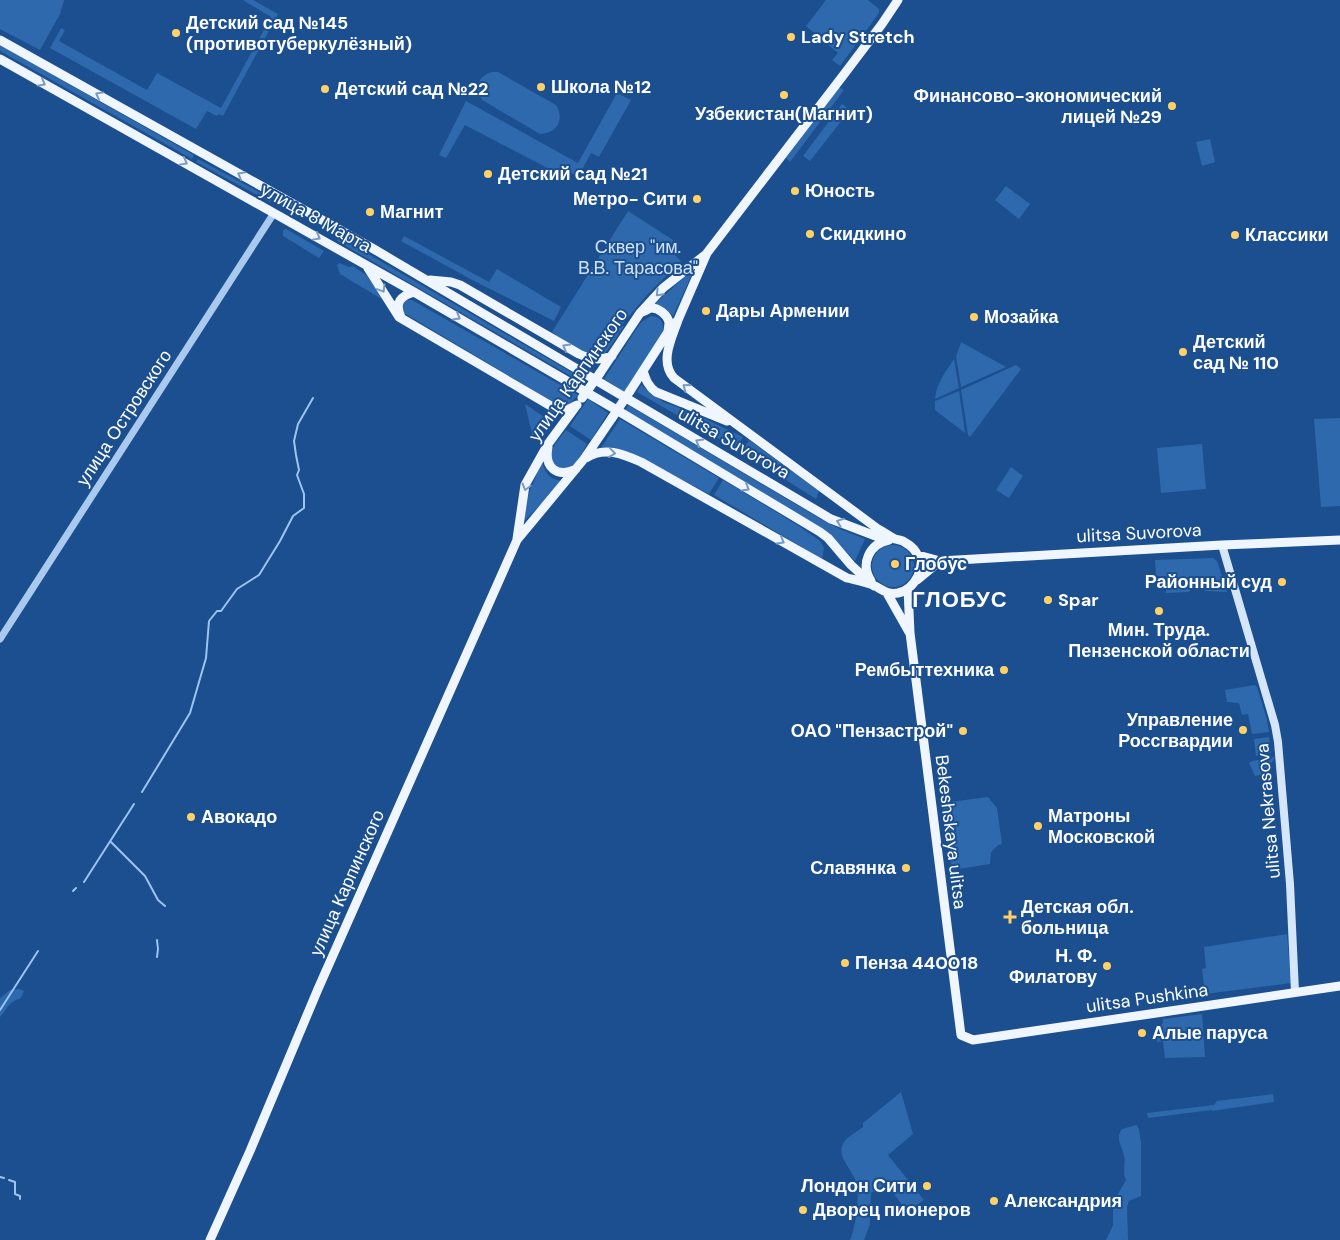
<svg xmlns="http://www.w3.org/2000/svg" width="1340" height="1240" viewBox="0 0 1340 1240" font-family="'DM Sans',sans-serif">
  <rect width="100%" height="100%" fill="#1b4f8f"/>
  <path fill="#2e69ad" d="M0,0H64L60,14L40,50L0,29Z
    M243,0H253L278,14L223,116L219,114L217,116L207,111L196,129L50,48L61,28L65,30L59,41L147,90L157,73L221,108L271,17Z
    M826,0H868L879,9V13L840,66L832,60L838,53L806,26Z
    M0,45L194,155L192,159L0,51Z
    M492,72H498L556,105C565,119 557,134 540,134L482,100C474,88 478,76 492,72Z
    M839,87L844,90L790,162L786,158Z
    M617,93L631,100L599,157L591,153L578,177L562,168L559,174L465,125L446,158L439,155L466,101L578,163Z
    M842,104L850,110L810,161L803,156Z
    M1210,139L1215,162L1202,166L1196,142Z
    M198,159L272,199L270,202L196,162Z
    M1006,186L1030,204L1019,219L995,200Z
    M628,211L673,240L670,250L681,261L647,295L621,326H624C619,333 608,352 602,355C593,360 565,341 556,336V335L552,332Z
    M286,229L324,251L319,258L283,236V230Z
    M404,236L489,282L497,269L561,307L554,321L476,282L401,241Z
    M339,237L583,379L581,382L337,241Z
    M339,263L349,267L353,266L366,275L385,301L340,274L337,265Z
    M694,270L673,316C668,310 663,306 655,304L680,281Z
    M406,300H412L578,395C571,403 569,406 558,405L404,313L403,311L402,303Z
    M651,316C662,316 664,324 663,334L624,392L604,379L639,325L643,321Z
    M961,342L1006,367L961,387L956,357Z
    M954,359L959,388L935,399C936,384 946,371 954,359Z
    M1016,365L1021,369L970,437L968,435L961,390Z
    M641,385L663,402L691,412L743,437L736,449L637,392Z
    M959,391L965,433L935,410V401Z
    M588,399L608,413L591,440L570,426Z
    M525,404L547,419L533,438Z
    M628,405L819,518L842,530L865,539L855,561L836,541L824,530L625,411Z
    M1340,418V506L1321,507L1314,419Z
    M620,419L719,478L709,494L635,455L616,449L601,448Z
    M566,430L587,444C583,451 579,459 574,464C565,474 551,467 551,454C552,446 561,437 566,430Z
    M749,440L819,491L816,499L742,452Z
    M1202,444L1206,489L1161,493L1157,448Z
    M542,461C545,474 550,480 564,481L523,522L529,493Z
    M1011,467L1023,476L1009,498L996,490Z
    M723,480L799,526L820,541L824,548L822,559L714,495Z
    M872 566a21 21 0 1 1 42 0a21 21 0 1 1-42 0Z
    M1213,558L1217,561L1227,592L1205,591L1203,587L1192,588L1189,592L1166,593V576H1156L1155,560Z
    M1255,685L1257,687L1267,720L1269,732L1252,734L1248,714L1242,715L1239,703L1227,702L1225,690Z
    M1269,737L1271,753L1256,756L1254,739Z
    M1275,757L1263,777L1260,775L1255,776L1249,763L1252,761Z
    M988,797L997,808L1002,844L998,845L991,852L990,864L952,870L942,803Z
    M1287,934L1291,983L1205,994L1202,969L1206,968L1204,947Z
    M19,989L24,991L21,998C7,1003 9,1007 0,1017V998L10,990Z
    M1202,1014L1205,1057L1165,1058L1163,1041L1157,1042L1158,1027L1163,1023V1019Z
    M901,1092L913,1134L888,1155L924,1200L907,1212L887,1184L871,1193L870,1224L864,1240H850C856,1226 860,1197 856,1182C852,1169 835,1156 844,1142C848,1136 858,1131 863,1127V1123Z
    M1273,1094L1274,1102L1212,1111V1110L1148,1118L1147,1113L1214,1105L1217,1101Z
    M1137,1125L1139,1130L1141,1142V1196L1129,1201L1127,1207L1128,1240H1106L1113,1225V1205L1118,1194L1126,1180C1122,1172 1126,1164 1124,1156C1123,1149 1118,1143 1119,1136C1119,1134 1121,1130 1122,1129Z"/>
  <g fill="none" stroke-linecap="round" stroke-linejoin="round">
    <path stroke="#9cc4f0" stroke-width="2" d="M142,792L190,713L206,658L209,621L217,611H221L237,589L259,575L280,541L293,516L304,508V494L297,475L299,470L296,455L294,441L298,424L313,398
      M111,842L145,876L158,900L165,906
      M84,882L134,804
      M73,891L76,888
      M157,940L158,949L157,957
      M0,1010L38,951
      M0,1177L4,1178
      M9,1180L15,1182V1194L20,1196V1199"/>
    <path stroke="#a9c9ee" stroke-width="7" d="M0,639L274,213"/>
    <path stroke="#d6e6fa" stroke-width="8" d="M1222,545L1275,725L1278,742L1290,884L1295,992"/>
    <path stroke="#f0f6ff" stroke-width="9" d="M0,40L372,248L831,519L886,540
      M0,59L414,292L615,409L820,532L828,538L851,565L874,586
      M368,268L399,317L556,409H569L577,405
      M430,280L451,282L460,285L579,354C590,359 599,361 612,356
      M642,312C642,312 649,309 650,308C658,307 668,315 669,323C669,326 668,329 668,332
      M401,317C394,302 401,296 414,292
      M643,371C646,380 648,386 656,392L727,421
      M600,373L640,313L663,288L705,255
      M630,391L668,332L678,320L707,253L845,73L882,24L898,0
      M548,447C544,468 557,478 576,469
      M586,458C604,446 623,454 641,462L847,578C855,580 865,582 873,585C882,589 886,595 898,593C908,591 914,584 918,576C924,563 917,549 906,543C903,540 899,540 895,539C889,536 884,532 878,529L674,378C659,362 672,338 678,320
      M517,539L525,485L548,444L576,406
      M918,555L940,561L1222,545L1340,540
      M917,580L940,561
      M871,581C860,564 869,544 889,540
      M908,589L910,633L961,1035L973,1040L1340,986
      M887,593L909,632
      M210,1240L250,1151L318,989L517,540L584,459L612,418"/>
    <path stroke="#f0f6ff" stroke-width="9" d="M582,398L600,373
      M612,418L630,391"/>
  </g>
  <defs><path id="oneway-chevron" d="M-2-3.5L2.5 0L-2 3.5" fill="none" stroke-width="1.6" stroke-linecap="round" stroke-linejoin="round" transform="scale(1.25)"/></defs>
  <g stroke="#7b9ac1">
    <use href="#oneway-chevron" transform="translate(42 83) rotate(29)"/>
    <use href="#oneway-chevron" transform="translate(99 95) rotate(-151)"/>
    <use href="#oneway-chevron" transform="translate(184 162) rotate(29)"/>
    <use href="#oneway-chevron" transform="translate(241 175) rotate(-151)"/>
    <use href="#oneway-chevron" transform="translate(317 237) rotate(29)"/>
    <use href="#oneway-chevron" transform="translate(382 289) rotate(59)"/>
    <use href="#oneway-chevron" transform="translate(659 293) rotate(134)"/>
    <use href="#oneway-chevron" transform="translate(457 317) rotate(30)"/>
    <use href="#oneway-chevron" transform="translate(566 347) rotate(-150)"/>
    <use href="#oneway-chevron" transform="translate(686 387) rotate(-144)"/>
    <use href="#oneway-chevron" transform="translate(699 442) rotate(-149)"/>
    <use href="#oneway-chevron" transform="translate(612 453) rotate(7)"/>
    <use href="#oneway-chevron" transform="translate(526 487) rotate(106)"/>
    <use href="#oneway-chevron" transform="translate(746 488) rotate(31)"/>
    <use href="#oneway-chevron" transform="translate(840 522) rotate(-159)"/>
    <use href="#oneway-chevron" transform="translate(781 541) rotate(30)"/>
  </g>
  <g fill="#ffd166" stroke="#1b4f8f" stroke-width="2">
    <circle cx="176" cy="33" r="5"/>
    <circle cx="791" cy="37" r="5"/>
    <circle cx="541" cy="87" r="5"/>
    <circle cx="325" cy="89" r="5"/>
    <circle cx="784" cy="95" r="5"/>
    <circle cx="1172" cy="106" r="5"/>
    <circle cx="488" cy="174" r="5"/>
    <circle cx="795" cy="191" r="5"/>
    <circle cx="697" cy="199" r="5"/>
    <circle cx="370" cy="212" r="5"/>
    <circle cx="810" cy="234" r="5"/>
    <circle cx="1235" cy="235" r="5"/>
    <circle cx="706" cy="311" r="5"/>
    <circle cx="974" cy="317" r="5"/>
    <circle cx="1183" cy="352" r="5"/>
    <circle cx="895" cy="564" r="5"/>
    <circle cx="1282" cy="582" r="5"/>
    <circle cx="1048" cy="600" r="5"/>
    <circle cx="1159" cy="611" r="5"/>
    <circle cx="1004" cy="670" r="5"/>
    <circle cx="1243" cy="730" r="5"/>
    <circle cx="963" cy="731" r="5"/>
    <circle cx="191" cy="817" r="5"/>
    <circle cx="1038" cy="826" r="5"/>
    <circle cx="906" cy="868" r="5"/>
    <path d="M1007.5 909.5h5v5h5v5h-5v5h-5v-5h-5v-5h5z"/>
    <circle cx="845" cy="963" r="5"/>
    <circle cx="1107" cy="966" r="5"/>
    <circle cx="1142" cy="1033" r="5"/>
    <circle cx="927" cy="1186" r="5"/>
    <circle cx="994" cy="1201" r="5"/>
    <circle cx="803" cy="1210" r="5"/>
  </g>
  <g text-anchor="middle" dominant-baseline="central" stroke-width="4" stroke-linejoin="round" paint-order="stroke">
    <g font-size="18" font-weight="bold" fill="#fff" stroke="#1b4f8f" text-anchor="start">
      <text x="186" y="23">Детский сад №145<tspan x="186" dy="21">(противотуберкулёзный)</tspan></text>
      <text x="801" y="37">Lady Stretch</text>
      <text x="551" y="87">Школа №12</text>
      <text x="335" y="89">Детский сад №22</text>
      <text x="1162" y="96" text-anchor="end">Финансово-экономический<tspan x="1162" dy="21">лицей №29</tspan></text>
      <text x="784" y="114" text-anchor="middle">Узбекистан(Магнит)</text>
      <text x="498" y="174">Детский сад №21</text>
      <text x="805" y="191">Юность</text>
      <text x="687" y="199" text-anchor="end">Метро- Сити</text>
      <text x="380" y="212">Магнит</text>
      <text x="820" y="234">Скидкино</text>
      <text x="1245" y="235">Классики</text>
      <text x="716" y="311">Дары Армении</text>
      <text x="984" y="317">Мозайка</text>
      <text x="1193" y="342">Детский<tspan x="1193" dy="21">сад № 110</tspan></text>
      <text x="905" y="564">Глобус</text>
      <text x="1272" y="582" text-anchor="end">Районный суд</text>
      <text x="1058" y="600">Spar</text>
      <text x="1159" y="630" text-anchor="middle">Мин. Труда.<tspan x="1159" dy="21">Пензенской области</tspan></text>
      <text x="994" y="670" text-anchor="end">Рембыттехника</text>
      <text x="1233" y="720" text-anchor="end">Управление<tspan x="1233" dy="21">Россгвардии</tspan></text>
      <text x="953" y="731" text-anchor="end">ОАО "Пензастрой"</text>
      <text x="1048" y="816">Матроны<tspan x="1048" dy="21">Московской</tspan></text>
      <text x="201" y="817">Авокадо</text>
      <text x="896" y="868" text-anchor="end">Славянка</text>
      <text x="1021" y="907">Детская обл.<tspan x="1021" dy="21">больница</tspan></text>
      <text x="1097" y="956" text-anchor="end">Н. Ф.<tspan x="1097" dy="21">Филатову</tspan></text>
      <text x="855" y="963">Пенза 440018</text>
      <text x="1152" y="1033">Алые паруса</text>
      <text x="917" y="1186" text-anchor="end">Лондон Сити</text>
      <text x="1004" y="1201">Александрия</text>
      <text x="813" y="1210">Дворец пионеров</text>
    </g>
    <g font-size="18" fill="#fff" stroke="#1b4f8f">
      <text transform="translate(316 218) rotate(29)">улица 8 Марта</text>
      <text transform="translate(578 375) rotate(-55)">улица Карпинского</text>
      <text transform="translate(124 418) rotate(-57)">улица Островского</text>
      <text transform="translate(734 443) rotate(30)">ulitsa Suvorova</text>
      <text transform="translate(1139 533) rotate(-3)">ulitsa Suvorova</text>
      <text transform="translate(1268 811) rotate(-95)">ulitsa Nekrasova</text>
      <text transform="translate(951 832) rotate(83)">Bekeshskaya ulitsa</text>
      <text transform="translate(347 883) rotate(-66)">улица Карпинского</text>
      <text transform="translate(1147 998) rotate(-8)">ulitsa Pushkina</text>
    </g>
    <g font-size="18" fill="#cfe3fa" stroke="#1b4f8f">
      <text x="638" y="247">Сквер "им.<tspan x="638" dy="21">В.В. Тарасова"</tspan></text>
    </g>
    <g font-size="22" font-weight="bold" letter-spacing="1" fill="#fff" stroke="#1b4f8f">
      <text x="960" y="599">ГЛОБУС</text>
    </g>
  </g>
</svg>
